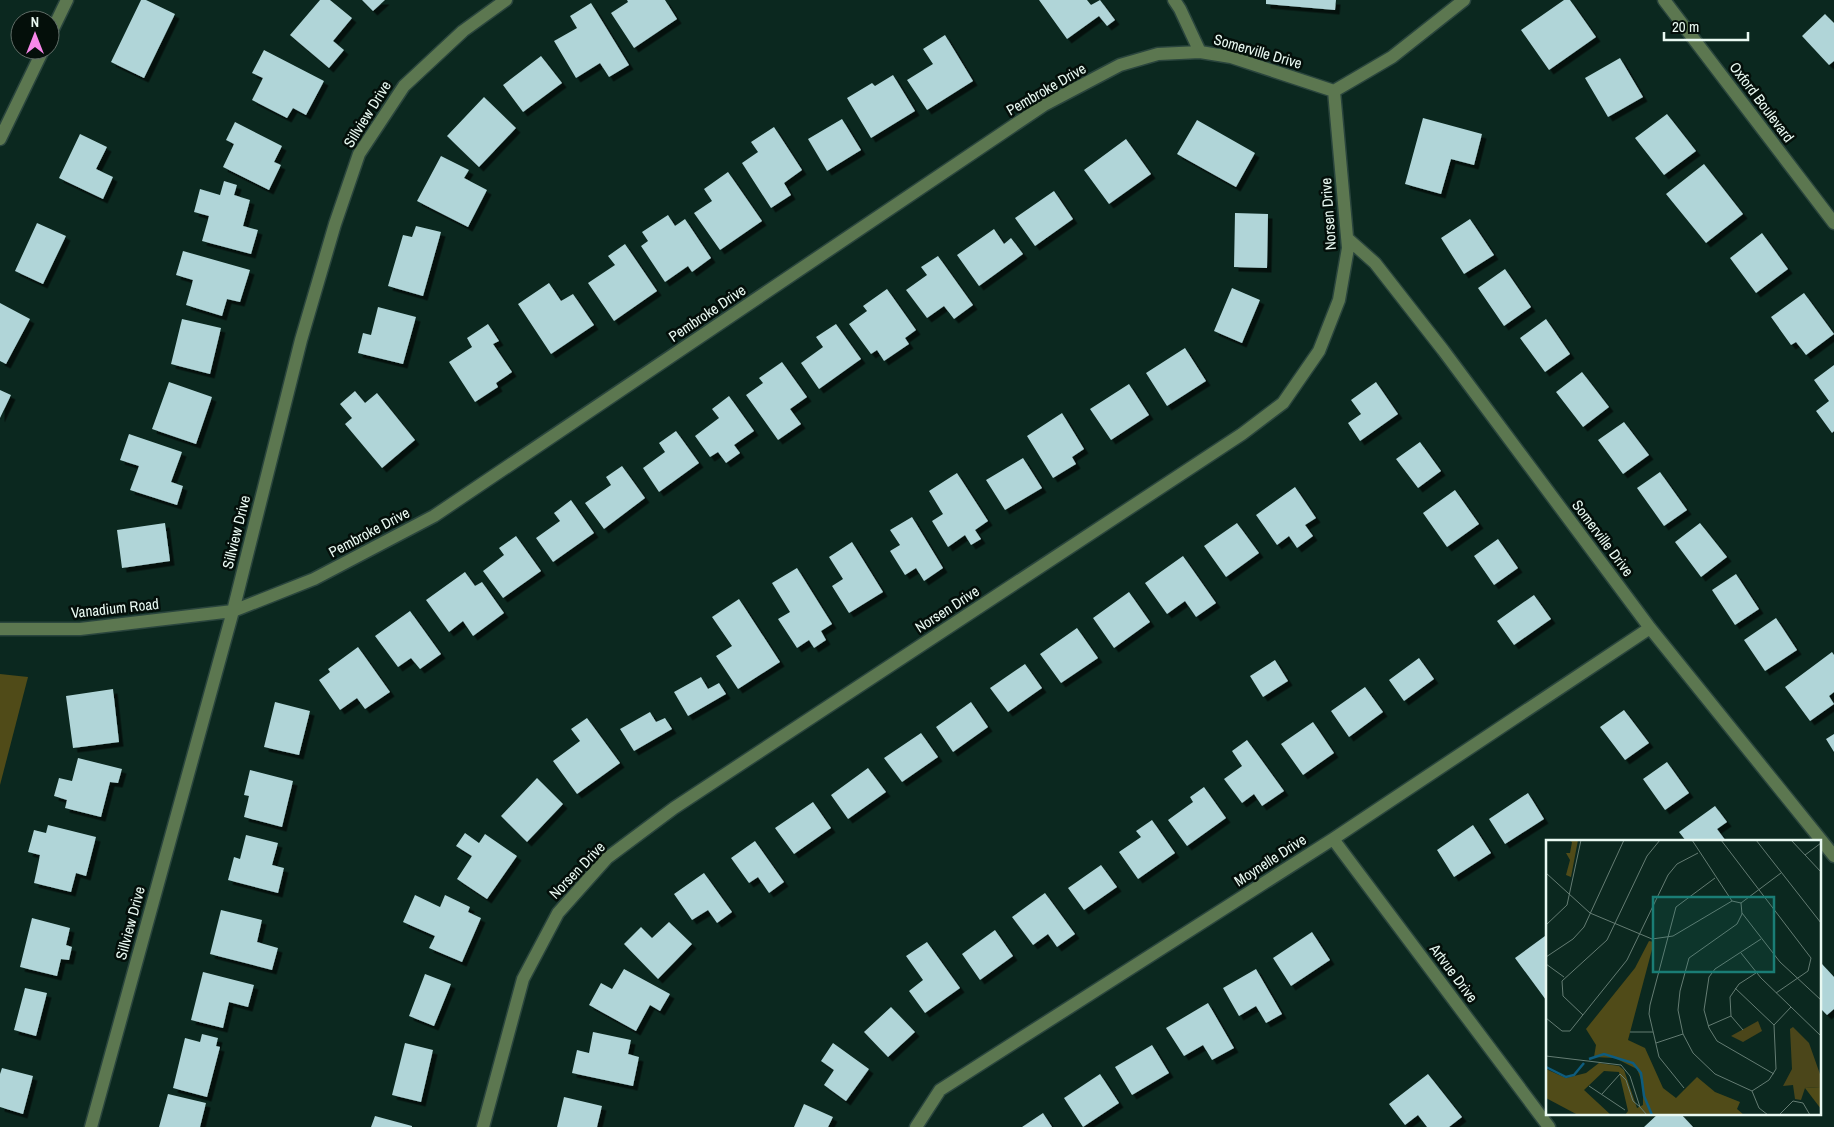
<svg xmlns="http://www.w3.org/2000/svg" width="1834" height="1127" viewBox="0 0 1834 1127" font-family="'Archivo Narrow',sans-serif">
  <defs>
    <filter id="shadow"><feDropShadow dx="4.5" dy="4.5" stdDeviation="0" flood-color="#0009"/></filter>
  </defs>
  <rect width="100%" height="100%" fill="#0b281f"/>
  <path fill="#504b18" d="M0,674L28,677L0,785Z"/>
  <path fill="#b0d5d8" filter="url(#shadow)" d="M141,0H146L175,14L144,78L111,62Z
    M320,0H330L352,18L333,41L344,50L329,68L290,35Z
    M362,0H385L373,11Z
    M627,0H665L677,19L634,48L611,13L628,2Z
    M1039,0H1087L1091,5L1100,0L1115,20L1107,26L1099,16L1067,39Z
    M1266,0H1336L1335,10L1266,4Z
    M1564,0H1570L1596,37L1549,70L1521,30Z
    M591,3L629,65L609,77L600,63L576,78L554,41L577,28L570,16Z
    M1825,14L1834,23V61L1829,65L1802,36Z
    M945,35L973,81L927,110L907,80L933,64L923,49Z
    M264,50L324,81L306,115L293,108L287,118L252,100L263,78L252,73Z
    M541,56L562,83L523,112L503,85Z
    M1620,58L1643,97L1608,117L1585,78Z
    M893,75L915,111L871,138L847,98L872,83L875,86Z
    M484,97L516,128L479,167L447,136Z
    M1667,114L1696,151L1664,175L1635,138Z
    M1423,118L1482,134L1474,165L1451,159L1441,194L1405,184Z
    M842,119L861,150L827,171L808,139Z
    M1197,120L1255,153L1236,187L1177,154Z
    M235,122L282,146L274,162L281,165L269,190L223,167L234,144L226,140Z
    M774,127L802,170L784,183L791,195L771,208L742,163L758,152L751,142Z
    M80,134L107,147L96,169L113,177L103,199L59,178Z
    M1126,139L1151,174L1109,204L1084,170Z
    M441,156L469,170L464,178L487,190L468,227L417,201Z
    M1704,164L1743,214L1706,243L1666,194Z
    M728,172L762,221L720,250L694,213L712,201L704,189Z
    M224,181L237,185L234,195L250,200L243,226L258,230L251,254L202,241L209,216L194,212L200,189L220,195Z
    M1054,191L1073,219L1035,246L1015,218Z
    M1235,213L1268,214L1267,268L1234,267Z
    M668,215L675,226L685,219L711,258L692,272L688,266L665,282L641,246L648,241L642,232Z
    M1470,219L1494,255L1464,274L1441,238Z
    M37,223L66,236L43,284L15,271Z
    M416,226L441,232L423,296L388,286L403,235L412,237Z
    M994,229L1004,244L1011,238L1023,254L979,286L957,255Z
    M1762,233L1788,269L1756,293L1730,258Z
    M625,244L657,291L614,321L588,283L615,265L608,256Z
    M183,251L250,270L240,302L227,299L222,316L186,305L193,280L176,275Z
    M938,256L973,305L954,319L944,306L927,318L906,290L927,275L921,267Z
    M1505,269L1531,307L1504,326L1478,288Z
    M549,283L561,301L573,294L594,325L551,354L518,304Z
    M1232,288L1260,300L1242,343L1214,331Z
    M887,289L916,330L905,338L909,344L884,361L877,350L871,354L849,324L867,311L863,306Z
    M1804,293L1834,334L1806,355L1796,342L1791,345L1771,317Z
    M0,303L30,319L6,364L0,361Z
    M378,307L416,317L403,364L358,353L363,333L371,335Z
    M182,319L221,328L210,374L171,364Z
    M1546,319L1570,354L1545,372L1520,338Z
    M488,324L499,341L493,344L512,372L496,383L498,387L475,402L449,362L472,347L467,338Z
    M836,324L861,359L819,389L801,363L823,347L816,337Z
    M1185,348L1206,381L1167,406L1146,373Z
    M782,362L807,397L790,409L801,424L778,440L746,395L763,383L759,378Z
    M1834,365V431L1832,433L1816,411L1829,401L1814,380Z
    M1582,372L1609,407L1583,427L1556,392Z
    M169,382L212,397L196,444L152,429Z
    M1376,382L1398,414L1360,441L1348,423L1361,414L1351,400Z
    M1129,384L1149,415L1111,440L1090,409Z
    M0,390L11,395L0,418Z
    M355,391L365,403L377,393L415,440L382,468L345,424L352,418L340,404Z
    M729,396L754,431L734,445L740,453L726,463L718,452L710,457L695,436L719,418L712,409Z
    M1062,413L1084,449L1072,457L1076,464L1053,478L1027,436Z
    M1624,422L1649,455L1623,474L1598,440Z
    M676,431L699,463L659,492L643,468L665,452L659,443Z
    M129,434L182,452L171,482L183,486L177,505L130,490L139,466L120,460Z
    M1420,442L1441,471L1418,488L1396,459Z
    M1023,458L1042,488L1005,510L986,480Z
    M622,466L645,498L604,529L585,503L611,485L606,477Z
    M1660,472L1687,510L1664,526L1637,488Z
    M957,473L988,521L975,530L981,539L971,545L965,535L948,547L932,521L943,514L929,491Z
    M1295,487L1316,518L1305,525L1313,536L1297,548L1289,536L1277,545L1256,515Z
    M1455,490L1479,524L1447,547L1423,513Z
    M571,500L594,533L553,562L536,538L560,521L554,513Z
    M912,517L943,568L924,581L916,568L905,575L890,551L900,545L890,530Z
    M165,523L170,561L122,568L117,530Z
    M1237,523L1259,553L1226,577L1204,546Z
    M1700,523L1727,557L1701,577L1675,542Z
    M516,536L541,571L503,598L483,571L504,555L499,548Z
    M1498,539L1518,568L1494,585L1474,556Z
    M852,542L883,592L849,613L832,586L843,579L829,557Z
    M1183,556L1216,603L1196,617L1185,601L1167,614L1145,583Z
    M797,568L832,624L821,631L826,640L814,648L809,640L797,648L778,619L790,612L772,583Z
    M465,572L475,586L482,582L504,613L473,636L463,621L449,632L426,600Z
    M1736,574L1759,609L1735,625L1712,590Z
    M1129,592L1150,622L1114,648L1093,618Z
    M1534,595L1551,619L1514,645L1497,621Z
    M739,599L780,662L738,689L716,656L732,646L712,617Z
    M410,611L441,654L420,669L411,658L398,667L375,636Z
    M1776,618L1797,650L1765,671L1744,640Z
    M1077,628L1098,658L1061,683L1040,654Z
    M358,647L390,692L365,709L357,698L340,710L319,680L330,672L328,669Z
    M1832,652L1834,655V692L1829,696L1834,704L1810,721L1785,687Z
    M1419,658L1434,679L1404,701L1389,680Z
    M1275,660L1288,681L1263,697L1250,676Z
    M1025,664L1042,688L1008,712L990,688Z
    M701,677L708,689L719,683L726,694L688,716L674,692Z
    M1365,687L1383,712L1349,737L1331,711Z
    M113,689L119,742L73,748L66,696Z
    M275,702L310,711L299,755L264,747Z
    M971,702L988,727L953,752L936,727Z
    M1624,710L1649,743L1625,760L1600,727Z
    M650,712L656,722L665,718L672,729L634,751L620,729Z
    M587,718L620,763L577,794L553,761L580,741L571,729Z
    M1313,722L1334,753L1303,775L1281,744Z
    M921,733L938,757L902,782L884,758Z
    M1834,734V752L1826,739Z
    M1247,740L1284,791L1262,806L1254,794L1242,803L1224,779L1242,766L1232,751Z
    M78,758L122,769L118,783L110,782L101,817L65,808L67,800L54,796L59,778L72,781Z
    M1667,762L1689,793L1665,810L1643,779Z
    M868,768L886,792L848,819L831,795Z
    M250,770L293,781L282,827L244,817L249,796L244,795Z
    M537,778L563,804L527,842L501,816Z
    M1204,787L1226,818L1187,846L1168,820L1193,802L1190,797Z
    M1528,793L1544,819L1505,844L1489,819Z
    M813,802L831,828L794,854L775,828Z
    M1715,806L1727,822L1717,829L1726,841H1686L1679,832Z
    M1152,820L1175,853L1138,879L1119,852L1141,837L1136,831Z
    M48,825L96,837L86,876L76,873L71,892L34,883L40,855L28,852L34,830L46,833Z
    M1473,825L1491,853L1454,877L1437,850Z
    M465,833L479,843L485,834L517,856L487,899L457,879L472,856L456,846Z
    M246,835L278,843L272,865L284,868L278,893L228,880L234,857L240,859Z
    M755,841L784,882L769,893L758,877L749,883L731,858Z
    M1101,865L1117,887L1084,910L1068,888Z
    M704,873L732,912L717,923L708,910L692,920L674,894Z
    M1045,893L1075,934L1057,947L1048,934L1033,945L1012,917Z
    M415,895L440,907L445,895L470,907L468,912L481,918L462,962L429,948L435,936L403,922Z
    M221,910L262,920L257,942L278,948L272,970L210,954Z
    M32,918L70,928L66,945L72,947L69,960L61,959L57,976L20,967Z
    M669,922L692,944L658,979L624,944L641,927L652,938Z
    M995,930L1013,956L980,980L962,954Z
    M1312,932L1330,960L1291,986L1273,958Z
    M1545,936L1548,940V999L1546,1000L1515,958Z
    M927,942L960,988L925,1013L909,991L923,980L906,956Z
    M1822,964L1834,977V1009L1827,1015L1820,1008V966Z
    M624,969L670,994L660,1011L650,1005L636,1031L589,1005L601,983L612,989Z
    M1256,969L1282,1014L1266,1023L1256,1006L1239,1016L1223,988Z
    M203,972L254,985L248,1007L229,1002L223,1028L191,1020Z
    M425,974L451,984L434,1026L409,1016Z
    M25,988L47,993L36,1036L14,1030Z
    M1208,1003L1234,1048L1212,1060L1203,1045L1184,1056L1166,1028Z
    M891,1007L915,1032L888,1057L864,1032Z
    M593,1032L631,1040L628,1054L639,1057L633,1086L572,1073L577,1050L589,1053Z
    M202,1034L218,1038L216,1046L220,1047L207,1097L173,1088L185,1038L200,1042Z
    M405,1043L433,1050L421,1102L392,1095Z
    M833,1043L869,1069L846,1101L824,1085L834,1070L821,1061Z
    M1152,1045L1169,1073L1132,1095L1115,1067Z
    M2,1068L33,1076L23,1114L0,1107V1074Z
    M1100,1074L1119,1103L1083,1127L1064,1098Z
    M1428,1074L1462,1117L1449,1127H1427L1418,1115L1405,1125L1389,1104Z
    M168,1094L206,1103L200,1127H159Z
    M564,1097L602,1106L597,1127H557Z
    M804,1104L833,1117L828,1127H794Z
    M1043,1113L1052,1127H1022Z
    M1659,1113H1680L1693,1127H1644Z
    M375,1116L412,1126V1127H371Z"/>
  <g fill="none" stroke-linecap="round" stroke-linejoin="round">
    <defs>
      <path id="street" d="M1174,0L1180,9L1200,52L1231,57L1334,91
        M1664,0L1834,223
        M50,35L67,0
        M1334,91L1392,57L1464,0
        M0,139L43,50
        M1348,239L1375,263L1443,350L1650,628L1834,856
        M0,629H80L233,611L314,579L434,516L1044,105L1120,65L1158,54L1200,52
        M1333,839L1549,1127
        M91,1127L233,611L301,340L335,224L359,154L404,86L463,31L506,0
        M483,1127L523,979L558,913L607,858L674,808L1242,434L1283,403L1319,351L1339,300L1348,248L1334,91
        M916,1127L940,1090L1333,839L1650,628"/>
    </defs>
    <use href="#street" stroke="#2a453d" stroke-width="15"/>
    <use href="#street" stroke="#5c7750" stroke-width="12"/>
  </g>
  <g text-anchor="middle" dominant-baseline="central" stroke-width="5" stroke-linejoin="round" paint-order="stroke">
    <g font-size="15" fill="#e9f9f2" stroke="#040f0a">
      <text transform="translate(1258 51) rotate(16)">Somerville Drive</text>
      <text transform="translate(1046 89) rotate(-30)">Pembroke Drive</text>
      <text transform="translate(1762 102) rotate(53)">Oxford Boulevard</text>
      <text transform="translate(367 114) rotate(-58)">Sillview Drive</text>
      <text transform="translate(1328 214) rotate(-94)">Norsen Drive</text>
      <text transform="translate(707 313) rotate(-34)">Pembroke Drive</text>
      <text transform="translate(236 532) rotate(-76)">Sillview Drive</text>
      <text transform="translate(369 532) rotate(-28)">Pembroke Drive</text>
      <text transform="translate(1603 538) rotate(53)">Somerville Drive</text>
      <text transform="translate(115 608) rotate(-6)">Vanadium Road</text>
      <text transform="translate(947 609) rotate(-33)">Norsen Drive</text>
      <text transform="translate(1270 860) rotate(-33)">Moynelle Drive</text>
      <text transform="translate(577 870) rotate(-46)">Norsen Drive</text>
      <text transform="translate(130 923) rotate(-75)">Sillview Drive</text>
      <text transform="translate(1454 973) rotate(53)">Artvue Drive</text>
    </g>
  </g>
  <g transform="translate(1546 840)">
    <rect width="275" height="275" fill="#0b281f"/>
    <path d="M212,181L216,191L197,202L185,196ZM247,187L263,203L275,237V247L259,248L255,260L249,259L247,245L237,246L246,229L244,189Z" fill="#4b461a"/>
    <path d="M23,0H32L25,37L20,35L24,20L20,13H24L26,2ZM103,101L108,102L82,200L99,208L117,248L130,258L151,237L169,252L194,262L191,269L198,275H79L82,271L73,232L58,231L38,250L65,275H32L0,258V229L20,238L40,233L53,223L73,226L78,230L91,268L97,265V245L91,229L69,218L48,217L50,205L40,189L89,128ZM275,247V269L259,248Z" fill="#504b18"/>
    <path fill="none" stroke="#0e5c7e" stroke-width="2.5" d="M43,219L58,214L87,223L95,233L98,256L106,275M0,227L20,237L28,235L38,223"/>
    <path fill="none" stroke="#647c73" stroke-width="1" d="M146,0L186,61L195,63M175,0L265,118L262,131L230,153M210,0L275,83M245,0L275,32M259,15L275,3M0,33L44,73L106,99L127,96L186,61M195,63L196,74L191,84L143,118L134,151L132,170L137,194L147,213L169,234L206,251M195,63L235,33M196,73L234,122L275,160M0,85L21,65L35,0M215,99L169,129L163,137L158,170L163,188L171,201L228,234M195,113L215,138L275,196M0,117L27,99L38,87L78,0M0,124L18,137M189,148L228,185M37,175L17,156L16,141L61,100L101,16L114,0M0,178L16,191H24L81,120L122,35L131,24L152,13M162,186L185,176M197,190L185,176L184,157L193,144L210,133M84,192H107M110,203L137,194M0,216L75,225L84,236L94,267L101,275M43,246L79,270M138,248L113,217L103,174L104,165L130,67L169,38M206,251L223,240L230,229L228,185L245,167M206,251L213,268L222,275M56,254L74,234L80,240L87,261L94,267M233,275L247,261L257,263L264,275"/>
    <path fill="#1a7d75" fill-opacity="0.15" stroke="#1a7d75" stroke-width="2.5" d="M107,57H228V132H107Z"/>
    <rect width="275" height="275" fill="none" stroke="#e9f9f2" stroke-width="2.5"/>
  </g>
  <g transform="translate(35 35)"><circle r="24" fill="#040f0a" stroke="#606d67"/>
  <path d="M0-4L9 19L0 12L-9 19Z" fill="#f888ea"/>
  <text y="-8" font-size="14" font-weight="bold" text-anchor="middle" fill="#e9f9f2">N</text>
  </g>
  <path d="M1664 32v8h84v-8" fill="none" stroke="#e9f9f2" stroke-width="2.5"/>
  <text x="1672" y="32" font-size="15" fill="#e9f9f2" stroke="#040f0a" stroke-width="4" paint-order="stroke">20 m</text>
</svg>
